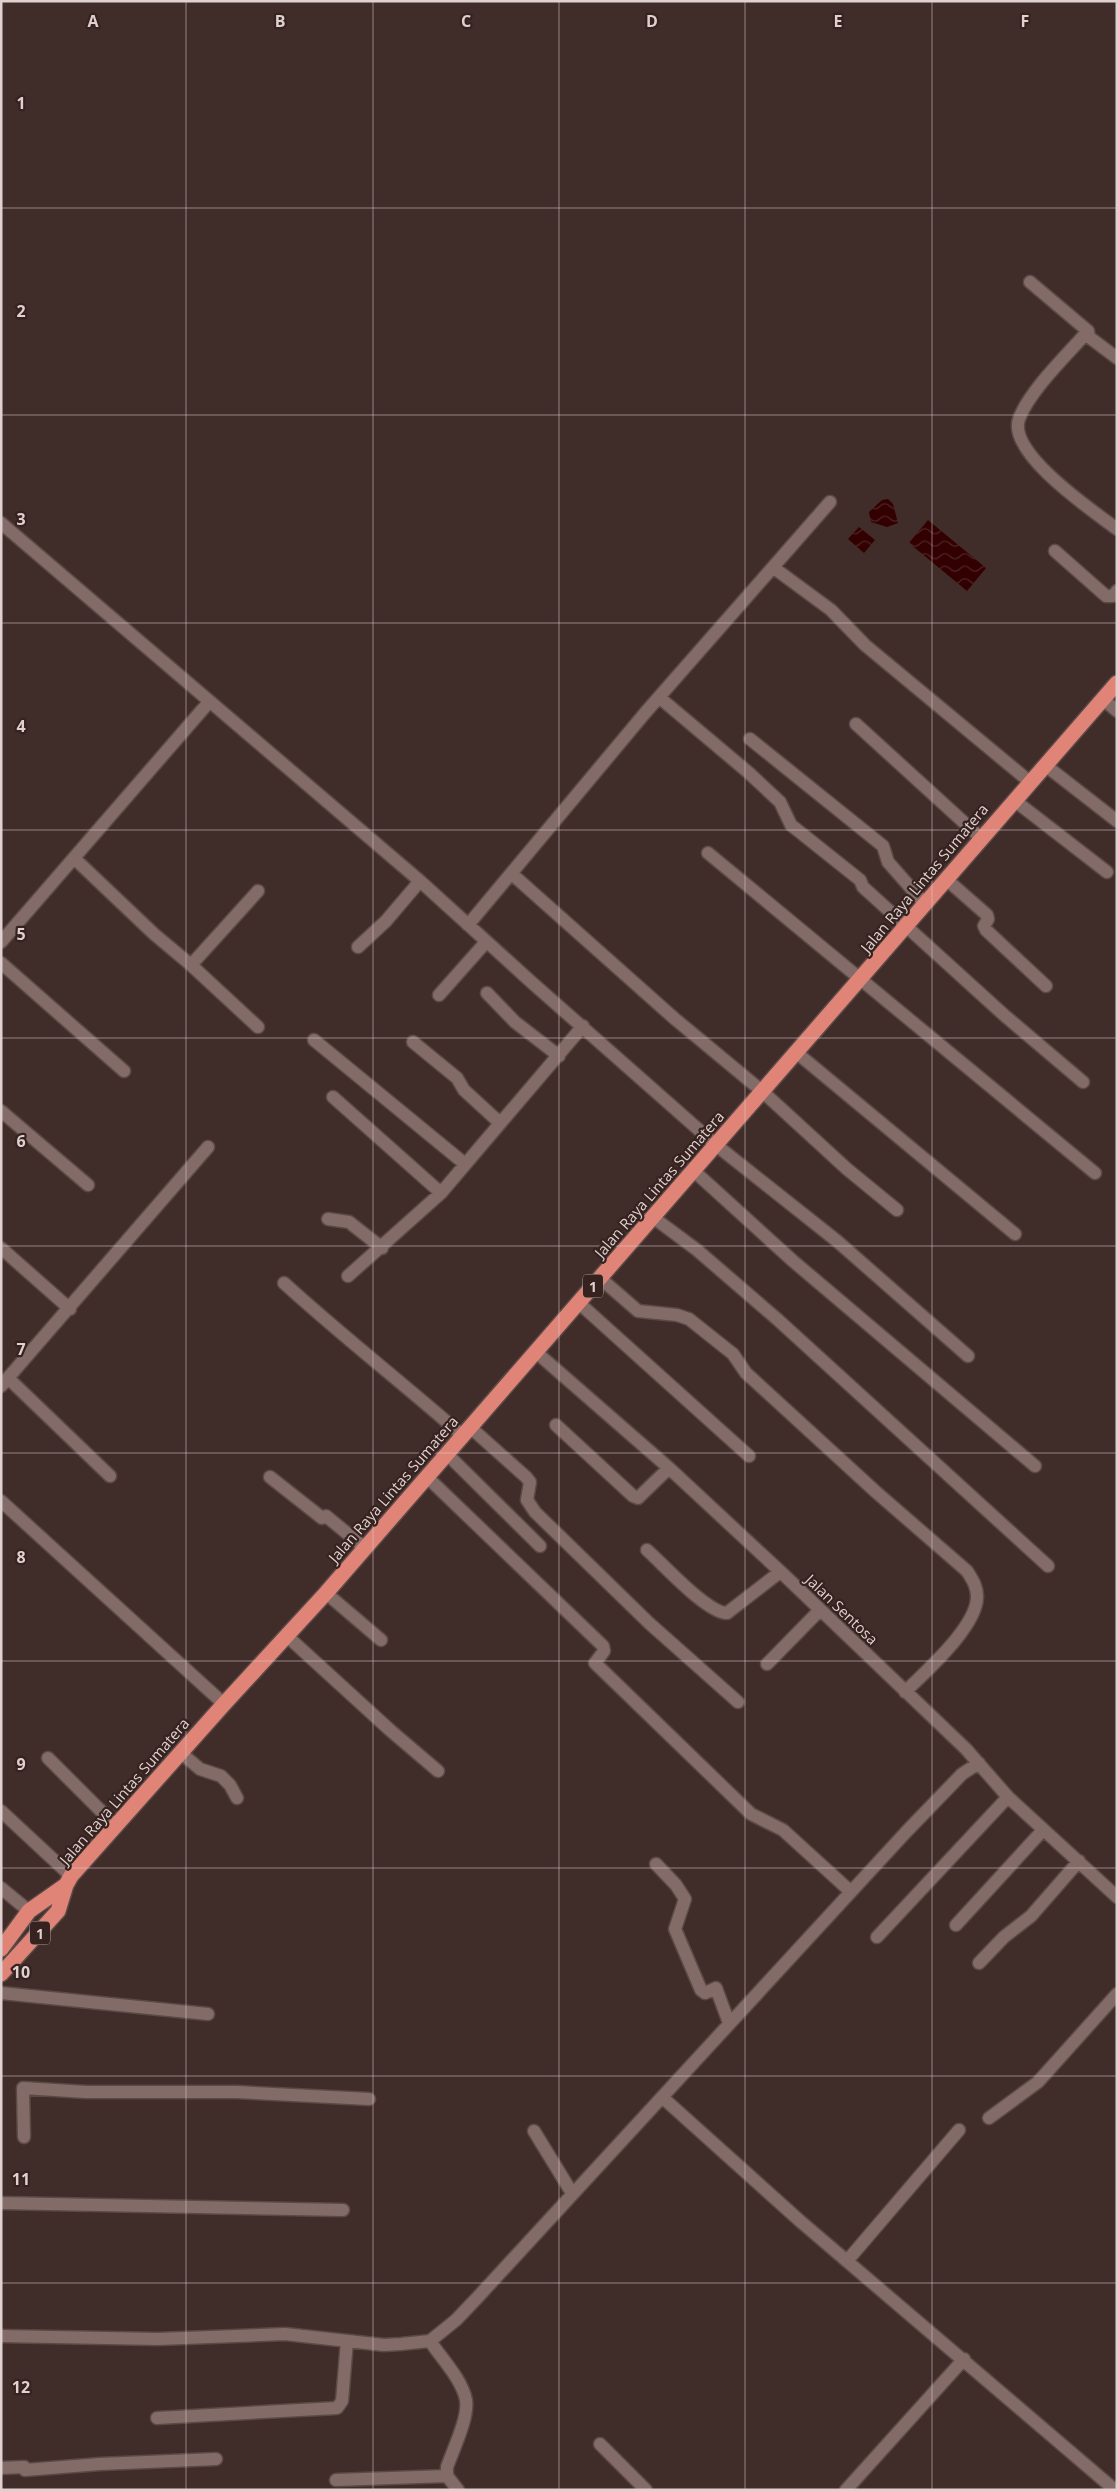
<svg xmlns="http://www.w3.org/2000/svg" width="1118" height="2491" viewBox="0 0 1118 2491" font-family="'Open Sans',sans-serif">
  <defs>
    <pattern id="water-waves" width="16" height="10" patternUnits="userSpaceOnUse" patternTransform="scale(1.25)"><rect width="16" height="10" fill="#320000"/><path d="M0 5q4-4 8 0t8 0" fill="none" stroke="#4f2424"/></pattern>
  </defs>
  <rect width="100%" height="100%" fill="#402c29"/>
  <path fill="url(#water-waves)" d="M888,499L893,504L898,523L887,527L871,522L869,512L882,500Z
    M928,520L986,568L967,591L909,543Z
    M859,527L875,540L864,553L848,539Z"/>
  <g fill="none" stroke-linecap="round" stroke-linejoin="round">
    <defs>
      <path id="minor" d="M1030,282L1088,331L1089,337L1117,358
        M1088,331C1068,354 1029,391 1019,419C1007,453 1093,511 1117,529
        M1,523L420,881L529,980L716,1145L837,1241L968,1356
        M1055,551L1106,596H1113L1117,591
        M774,568L831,610L865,645L1030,782
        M660,698L749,773L780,802L791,825L860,880L863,887L1004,1015L1083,1082
        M1103,699L1117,711
        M856,724L981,838
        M750,739L883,846L888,862L925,904
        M1045,765L1117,821
        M1014,800L1107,872
        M708,853L1095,1173
        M75,859L154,934L191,965L258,891
        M512,874L675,1019L763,1092L847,1169L897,1210
        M946,879L987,915L988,919L984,926L986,930L1046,986
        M468,925L645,713L830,502
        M1,942L209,702
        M358,947L386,921L420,881
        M1,963L124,1071
        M191,965L258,1027
        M487,993L515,1022L559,1056
        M439,995L486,942
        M314,1040L465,1164
        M413,1042L457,1078L464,1090L500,1123
        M797,1053L1015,1234
        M333,1097L441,1193
        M1,1111L88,1185
        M694,1171L793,1261L1035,1466
        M654,1218L697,1250L777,1319L1048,1566
        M328,1219L349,1222L382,1248
        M1,1248L70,1309
        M348,1276L441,1193L583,1026
        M600,1278L638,1311L677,1315L689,1319L733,1354L746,1373L876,1492L967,1571C972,1579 977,1586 977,1596C978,1626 925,1672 905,1692
        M284,1283C342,1336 404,1384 463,1436
        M579,1303L749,1456
        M536,1352L669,1468L783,1574L966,1749L1008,1797L1117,1897
        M8,1378L110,1476
        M1,1386L208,1147
        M556,1425L633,1496L638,1498L669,1468
        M470,1427L526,1477L530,1482L527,1500L535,1512L649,1623L738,1702
        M447,1454L540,1546
        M270,1477L322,1518L326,1516L365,1548
        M427,1477L603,1646L604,1651L595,1663L751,1814L783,1830L850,1891
        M1,1501L224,1704
        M647,1550C664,1565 707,1613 727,1613L780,1572
        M326,1593L381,1640
        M288,1637L391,1731L438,1771
        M767,1664L820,1610
        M181,1753L200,1769L221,1776L230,1785L237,1798
        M48,1758L116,1826
        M1,1811L71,1876
        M656,1864L676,1885L685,1899L675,1929L701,1990L705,1993L716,1988L729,2023
        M1,1888L29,1911
        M956,1925L1043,1830
        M877,1937L1008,1797
        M979,1963L1004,1937L1031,1916L1079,1861
        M1,1993L208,2014
        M662,2097L800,2221L1115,2490
        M989,2118L1038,2082L1117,1994
        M534,2131L572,2193
        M24,2137L23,2088L86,2092H237L369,2099
        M1,2203L343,2210
        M847,2261L959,2130
        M1,2336L158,2339L285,2334L384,2345L401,2344L430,2341L456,2320L477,2298L907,1831L962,1774L979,1763
        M430,2341C441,2358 462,2379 466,2400C469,2417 453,2450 447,2467V2476L458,2490
        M157,2418L337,2408L342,2401L347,2341
        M600,2444L646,2490
        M1,2468L24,2467L25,2470L100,2464L216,2459
        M336,2480L447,2476
        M846,2490L964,2359"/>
      <path id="highway" d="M1,1949L29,1911L66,1885
        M1,1974L58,1911L66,1885L71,1876L224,1704L326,1593L1117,683"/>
    </defs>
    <use href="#minor" stroke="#5a4946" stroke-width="15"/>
    <use href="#highway" stroke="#5a4946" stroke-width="18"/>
    <use href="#minor" stroke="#836b68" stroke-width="12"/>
    <use href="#highway" stroke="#df8477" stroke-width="15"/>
  </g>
  <path fill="none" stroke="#dfd1cf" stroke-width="1" stroke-opacity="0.55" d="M186,1V2490M373,1V2490M559,1V2490M745,1V2490M932,1V2490M1,208H1117M1,415H1117M1,623H1117M1,830H1117M1,1038H1117M1,1246H1117M1,1453H1117M1,1661H1117M1,1868H1117M1,2076H1117M1,2283H1117"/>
  <g text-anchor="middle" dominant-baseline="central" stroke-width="4.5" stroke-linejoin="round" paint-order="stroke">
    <g fill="#36221f" stroke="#ac9c9a" stroke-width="1">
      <rect x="583" y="1274.5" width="20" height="23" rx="4"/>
      <rect x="30" y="1921.5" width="20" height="23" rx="4"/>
    </g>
    <g font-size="14" font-weight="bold" fill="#dfd1cf">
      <text x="593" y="1286">1</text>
      <text x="40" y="1933">1</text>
    </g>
    <g font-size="15" fill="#dfd1cf" stroke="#36221f">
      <text transform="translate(924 878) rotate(-50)">Jalan Raya Lintas Sumatera</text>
      <text transform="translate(659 1184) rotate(-49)">Jalan Raya Lintas Sumatera</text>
      <text transform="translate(393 1489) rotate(-49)">Jalan Raya Lintas Sumatera</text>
      <text transform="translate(842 1609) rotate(44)">Jalan Sentosa</text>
      <text transform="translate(124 1791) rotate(-49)">Jalan Raya Lintas Sumatera</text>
    </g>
  </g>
  <g font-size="16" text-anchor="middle" font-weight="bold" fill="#dfd1cf" stroke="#36221f" stroke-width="4.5" stroke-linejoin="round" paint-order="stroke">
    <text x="93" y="27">A</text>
    <text x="280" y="27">B</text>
    <text x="466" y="27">C</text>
    <text x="652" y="27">D</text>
    <text x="838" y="27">E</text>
    <text x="1025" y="27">F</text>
    <text x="21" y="109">1</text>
    <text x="21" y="317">2</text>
    <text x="21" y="525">3</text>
    <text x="21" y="732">4</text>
    <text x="21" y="940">5</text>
    <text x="21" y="1147">6</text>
    <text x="21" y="1355">7</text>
    <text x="21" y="1563">8</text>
    <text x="21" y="1770">9</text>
    <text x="21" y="1978">10</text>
    <text x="21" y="2185">11</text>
    <text x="21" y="2393">12</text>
  </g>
  <rect width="1118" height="2491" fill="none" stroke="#dfd1cf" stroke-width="5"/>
</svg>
